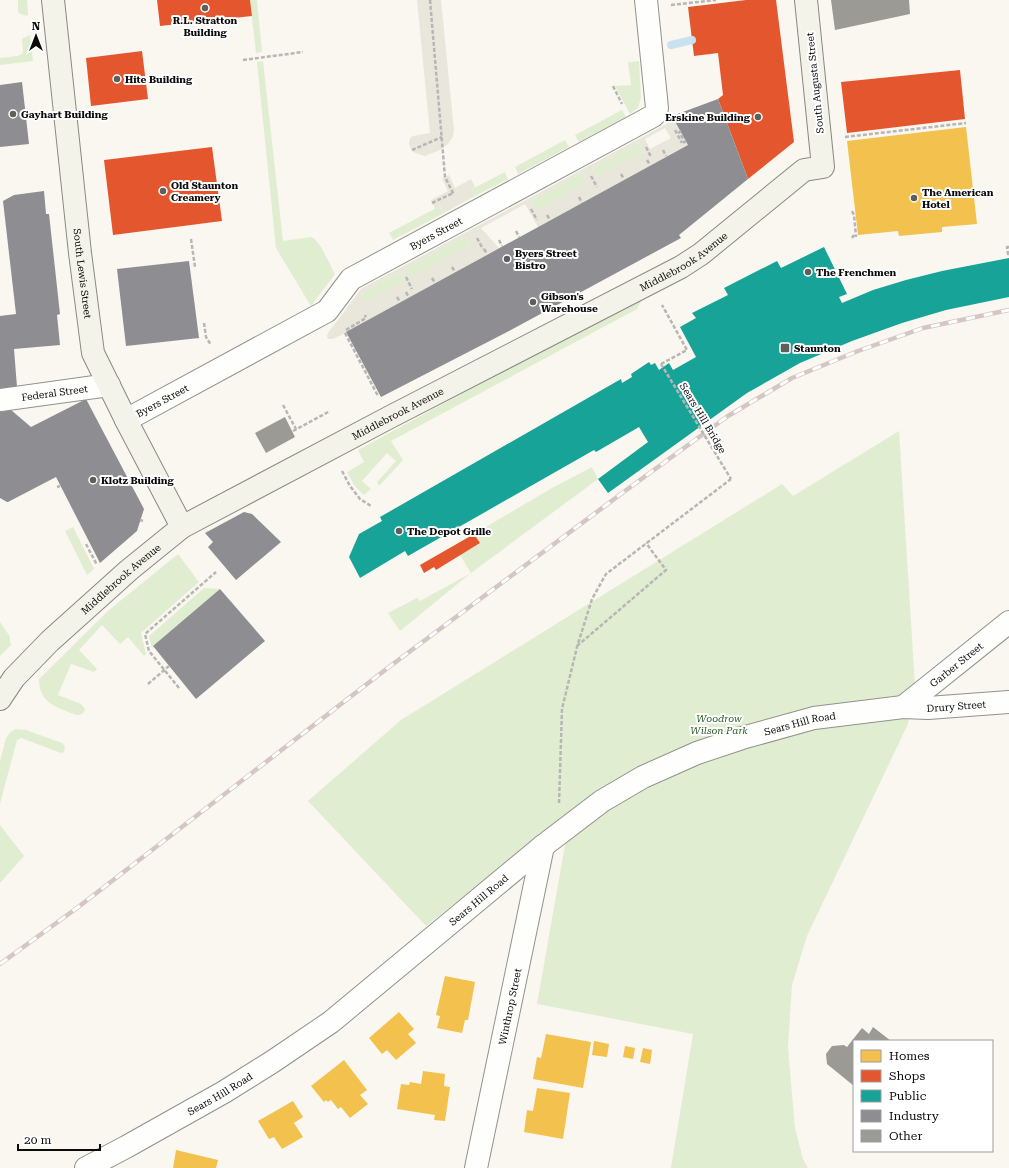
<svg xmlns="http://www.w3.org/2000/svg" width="1009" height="1168" viewBox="0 0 1009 1168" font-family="'Roboto Serif',serif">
  <rect width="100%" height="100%" fill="#f9f7ef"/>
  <path fill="#e1edd1" d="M18,0H27L28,16L20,14L18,11Z
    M250,0H257L262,52L256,53Z
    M30,35L33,61L0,65V58L17,56L22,54L23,51L22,39Z
    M263,61L283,241L311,237C321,241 329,264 335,274L311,306L276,248L257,62Z
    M639,61L641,98L638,108L630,114L615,86L631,85L628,62Z
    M622,110L626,117L579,142L575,135Z
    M565,140L569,147L518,174L515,167Z
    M639,142L644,152L597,177L592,168Z
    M505,172L508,179L475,196L472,189Z
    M583,172L588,182L535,211L530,201Z
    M440,206L444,213L393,240L389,233Z
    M465,236L470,246L409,279L404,269Z
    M400,272L404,281L365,303L361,295L362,292Z
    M643,298L637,309L391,441L403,460L379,486L377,482L396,461L387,453L362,481L371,489L364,495L354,485L347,472L364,462L358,450L494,376Z
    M899,431L915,686L908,724L807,936L792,985L788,1048L795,1128L803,1159L808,1168H671L693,1034L537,1004L571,811L426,926L308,801L401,720L782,484L793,496Z
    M592,467L598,479L471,573L400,631L388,613L417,598L420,601L471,573L460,555L480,543L474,534L552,488Z
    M73,527L94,569L87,575L65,531Z
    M178,554L199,582L141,633L146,654L144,656L128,637L120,644L102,625L79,650L97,669L94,672L71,664L58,695L81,704L85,709L84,712L80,715H76C57,707 39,704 39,679L109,610Z
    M204,588L220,589L153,646L152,649L149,636Z
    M0,622L9,635L11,645L0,656Z
    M15,729L26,730L62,743L65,746L64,752L61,753L21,738L17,740L0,804V761L6,738L10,733Z
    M0,825L24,856L0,883Z"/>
  <path fill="#e9e6dc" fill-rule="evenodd" d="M417,0H441L454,130L453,137L448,144L440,150L425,156L415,153L410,147L409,144L410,138L413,136L430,133Z
    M674,120L688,145L538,227L525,204L481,228L499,248L343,334L333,339H328L327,336L328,333L361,289ZM665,128L671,138L650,149L645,139ZM639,142L644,152L597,177L592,168ZM583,172L588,182L535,211L530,201ZM465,236L470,246L409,278L404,269ZM400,272L404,281L365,302L361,295L362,292Z
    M449,175L455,188L471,179L475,187L472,189L475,196L444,213L440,206L435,209L431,200L448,191L442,179Z"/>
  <path fill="#f2c14e" d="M966,127L977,224L942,227V232L899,236L898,231L858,235L847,141Z
    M445,976L475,982L468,1020H465L462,1033L437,1028L440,1016L436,1015Z
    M399,1012L414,1029L408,1034L416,1043L396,1060L387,1050L382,1054L369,1038Z
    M546,1034L591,1042L583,1088L533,1079L537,1057L541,1058Z
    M594,1041L609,1044L607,1057L592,1055Z
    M625,1046L635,1048L633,1059L623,1057Z
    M643,1048L652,1050L650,1064L640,1062Z
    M344,1060L367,1090L360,1095L368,1104L350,1118L341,1107L338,1109L331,1100L328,1102L326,1100L324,1102L311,1086Z
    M423,1071L445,1074L444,1086L450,1087L445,1121L434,1120L435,1115L397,1109L401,1084L409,1085L410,1082L421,1084Z
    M537,1088L570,1093L563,1139L524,1132L527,1110L533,1111Z
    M293,1101L303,1117L294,1123L303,1137L282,1149L274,1137L269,1139L258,1121Z
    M176,1150L218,1160L216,1168H173Z"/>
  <path fill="#e4572e" d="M157,0H250L252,16L160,26Z
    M746,0H776L794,142L748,179L718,99L723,95L718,53L694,56L688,7Z
    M142,51L148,99L91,106L86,58Z
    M960,70L965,119L847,133L841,82Z
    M212,147L222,221L113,235L104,160Z
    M474,534L480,543L436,570L434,567L424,573L420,565Z"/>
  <path fill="#17a398" d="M824,247L847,294L839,297L842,303L873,290L906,280L942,271L1009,258V297L946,310L902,323L852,341L800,363L747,393L608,493L598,479L648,442L639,427L596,452L594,450L408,556L405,551L360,578L349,557L359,534L382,521L380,517L621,379L622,383L632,377L631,374L649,362L651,365L655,363L659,370L669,363L673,370L696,357L680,327L696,318L692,313L728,295L724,288L777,261L781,268Z"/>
  <path fill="#8d8d92" d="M22,82L29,144L0,147V85Z
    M718,99L748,179L679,235L681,238L509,331L381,397L346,332L688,145L672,116Z
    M44,191L46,214H49L60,314L57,315L60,345L14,349L17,387L0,389V316L16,314L3,201L14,195Z
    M189,261L199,338L126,346L117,269Z
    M86,399L144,509L137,531L100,563L56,477L8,502H7L0,498V412L11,410L31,427Z
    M244,512L252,514L281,542L236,580L208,547L213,542L205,533Z
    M220,589L265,641L196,699L153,646Z"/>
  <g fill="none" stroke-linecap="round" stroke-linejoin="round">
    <path stroke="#c9e1f0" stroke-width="8" d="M671,45L692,40"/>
  </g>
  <path fill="#9c9a95" d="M831,0H909L910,14L835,30Z
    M285,417L295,437L266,453L255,433Z
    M873,1027L891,1041H854V1086L827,1064L826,1054L832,1046L844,1045L847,1047L862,1028L869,1034Z"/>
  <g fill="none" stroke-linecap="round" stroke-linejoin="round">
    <defs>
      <g id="street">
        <path id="s1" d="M0,400L109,385"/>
        <path id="s2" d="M126,420L327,311L351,279L653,116L656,113L657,108L646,0"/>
        <path id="s3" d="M903,707L1009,622"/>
        <path id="s4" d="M86,1168L126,1147L224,1092L272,1062L331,1022L543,846L602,801L643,777L697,753L742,738L814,718L903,707L928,708L1009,702"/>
        <path id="s5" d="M476,1168L543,846"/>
      </g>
      <g id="secondary">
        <path id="s6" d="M53,0L80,253L93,353L127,422L182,527"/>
        <path id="s7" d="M0,699L14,678L50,641L129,570L182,527L390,417L681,267L701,254L804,170L823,167L806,0"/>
      </g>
    </defs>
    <use href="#street" stroke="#92918e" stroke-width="24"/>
    <use href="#secondary" stroke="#898884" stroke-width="24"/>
    <path stroke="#b7b6b5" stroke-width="2.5" stroke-dasharray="4 2" stroke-linecap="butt" d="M430,0L445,177L454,195
      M671,5L716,0
      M243,60L303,52
      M613,86L622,104
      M675,130L682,143
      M681,131L679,132L685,142L682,143
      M845,137L966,123
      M646,147L651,157
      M412,150L442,137
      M663,150L666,156
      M647,160L650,165
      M621,174L624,179
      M591,176L597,187
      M579,197L582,203
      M432,203L453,193
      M531,209L537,220
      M852,211L854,215L856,237
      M547,215L550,220
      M516,231L519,237
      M477,238L483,249
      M852,238L854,235
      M191,239L195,267
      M499,240L502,246
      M1009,247H1007L1008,254H1009
      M484,249L487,254
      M452,267L455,272
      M406,277L412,289
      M432,278L435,283
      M406,292L409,298
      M397,297L400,302
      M204,323L206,337L211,345
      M346,330L366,318L365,315
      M345,333L378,396
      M661,364L687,350L662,305
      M283,405L296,429
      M293,431L330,411
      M342,471L350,486L360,499L371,506
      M57,487L60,486
      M140,520L143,521
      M86,544L97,565
      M577,646L666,570L646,543
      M148,684L169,666
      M179,688L149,651L145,634L216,572
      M559,803L562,709L577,647L592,599L606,574L731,479"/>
    <use href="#street" stroke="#fefefd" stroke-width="22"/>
    <use href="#secondary" stroke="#f3f3e9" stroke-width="22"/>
    <defs>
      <path id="rail" d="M0,964L77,908L389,667L625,491L728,416L792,378L858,351L923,328L1009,310"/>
    </defs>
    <use href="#rail" stroke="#d4c6c4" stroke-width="4.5"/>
    <use href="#rail" stroke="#fff" stroke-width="3" stroke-dasharray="9" stroke-linecap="butt"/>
    <path stroke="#b7b6b5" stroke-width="2.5" stroke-dasharray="4 2" stroke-linecap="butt" d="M661,364L731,479"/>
  </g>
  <g fill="#5e5e5b" stroke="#fff" stroke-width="1.5">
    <circle cx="205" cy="8" r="4"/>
    <circle cx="117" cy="79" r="4"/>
    <circle cx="13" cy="114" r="4"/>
    <circle cx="758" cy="117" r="4"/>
    <circle cx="163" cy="191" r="4"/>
    <circle cx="914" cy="198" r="4"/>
    <circle cx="507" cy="259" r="4"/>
    <circle cx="808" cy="272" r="4"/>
    <circle cx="533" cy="302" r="4"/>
    <rect x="780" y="343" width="10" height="10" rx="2"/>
    <circle cx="93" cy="480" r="4"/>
    <circle cx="399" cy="531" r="4"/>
  </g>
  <g text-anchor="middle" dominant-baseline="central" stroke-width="4" stroke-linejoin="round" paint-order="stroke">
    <g font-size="10" font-weight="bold" fill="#0b0b0b" stroke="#fff" text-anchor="start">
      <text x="205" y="20" text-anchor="middle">R.L. Stratton<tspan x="205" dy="12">Building</tspan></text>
      <text x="125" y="79">Hite Building</text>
      <text x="21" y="114">Gayhart Building</text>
      <text x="750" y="117" text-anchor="end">Erskine Building</text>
      <text x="171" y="185">Old Staunton<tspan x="171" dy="12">Creamery</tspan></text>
      <text x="922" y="192">The American<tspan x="922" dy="12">Hotel</tspan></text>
      <text x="515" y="253">Byers Street<tspan x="515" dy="12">Bistro</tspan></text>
      <text x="816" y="272">The Frenchmen</text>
      <text x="541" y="296">Gibson's<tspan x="541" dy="12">Warehouse</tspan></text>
      <text x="794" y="348">Staunton</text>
      <text x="101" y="480">Klotz Building</text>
      <text x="407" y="531">The Depot Grille</text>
    </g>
    <g font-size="10" fill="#0b0b0b" stroke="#fff">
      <text transform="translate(815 83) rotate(-96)">South Augusta Street</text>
      <text stroke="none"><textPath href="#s2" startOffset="365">Byers Street</textPath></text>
      <text stroke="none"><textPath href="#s7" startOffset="819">Middlebrook Avenue</textPath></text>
      <text stroke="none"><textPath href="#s6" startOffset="275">South Lewis Street</textPath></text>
      <text stroke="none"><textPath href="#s1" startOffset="55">Federal Street</textPath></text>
      <text stroke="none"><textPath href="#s2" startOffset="41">Byers Street</textPath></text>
      <text stroke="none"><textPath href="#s7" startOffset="495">Middlebrook Avenue</textPath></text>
      <text transform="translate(703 418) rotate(59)">Sears Hill Bridge</text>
      <text stroke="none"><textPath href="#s7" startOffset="171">Middlebrook Avenue</textPath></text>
      <text stroke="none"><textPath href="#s3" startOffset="68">Garber Street</textPath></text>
      <text stroke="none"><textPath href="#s4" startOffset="1007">Drury Street</textPath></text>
      <text stroke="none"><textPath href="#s4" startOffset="849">Sears Hill Road</textPath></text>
      <text stroke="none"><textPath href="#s4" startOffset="477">Sears Hill Road</textPath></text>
      <text stroke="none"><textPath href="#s5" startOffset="165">Winthrop Street</textPath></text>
      <text stroke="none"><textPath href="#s4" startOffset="153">Sears Hill Road</textPath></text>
    </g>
    <g font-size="10" font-style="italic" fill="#2b5c22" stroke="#fff">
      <text x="719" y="718">Woodrow<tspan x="719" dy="12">Wilson Park</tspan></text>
    </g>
  </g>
  <rect x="853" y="1040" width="140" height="112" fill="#ffffff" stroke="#9d9d9d"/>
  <rect x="861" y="1050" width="20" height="12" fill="#f2c14e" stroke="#9d9d9d"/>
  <text x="889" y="1060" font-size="12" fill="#0b0b0b">Homes</text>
  <rect x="861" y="1070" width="20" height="12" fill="#e4572e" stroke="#9d9d9d"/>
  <text x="889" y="1080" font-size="12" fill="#0b0b0b">Shops</text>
  <rect x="861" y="1090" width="20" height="12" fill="#17a398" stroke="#9d9d9d"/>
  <text x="889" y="1100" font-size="12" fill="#0b0b0b">Public</text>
  <rect x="861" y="1110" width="20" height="12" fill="#8d8d92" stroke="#9d9d9d"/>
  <text x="889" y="1120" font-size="12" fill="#0b0b0b">Industry</text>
  <rect x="861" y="1130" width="20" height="12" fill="#9c9a95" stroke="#9d9d9d"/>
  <text x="889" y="1140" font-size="12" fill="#0b0b0b">Other</text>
  <g transform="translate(36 36)" stroke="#ffffff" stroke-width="3" paint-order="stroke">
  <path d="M0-3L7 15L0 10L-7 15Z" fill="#0b0b0b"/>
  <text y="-6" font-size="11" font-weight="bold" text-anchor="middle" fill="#0b0b0b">N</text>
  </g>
  <path d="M18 1144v6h82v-6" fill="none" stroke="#0b0b0b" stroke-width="2"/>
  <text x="24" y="1144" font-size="12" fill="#0b0b0b" stroke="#ffffff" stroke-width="3" paint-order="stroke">20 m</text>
</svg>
